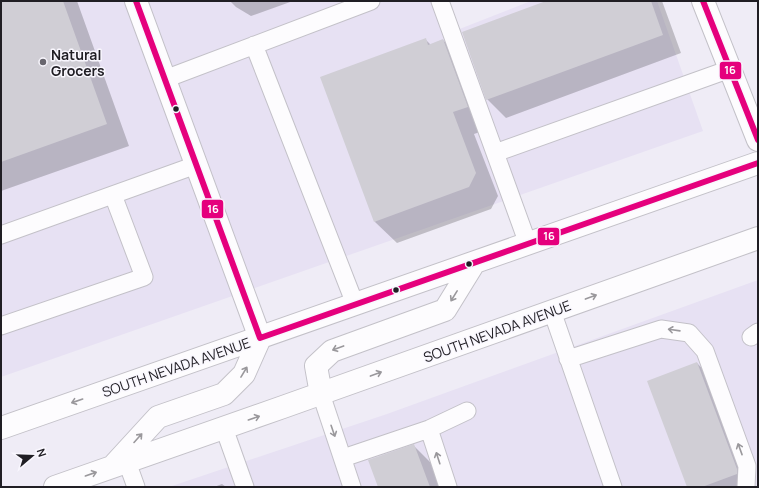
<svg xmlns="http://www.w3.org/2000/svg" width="759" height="488" viewBox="0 0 759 488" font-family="Manrope,sans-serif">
  <rect width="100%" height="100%" fill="#efecf6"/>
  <path fill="#e7e1f3" d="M1,1H447L457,30L531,1H657L703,131L1,377Z
    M758,280V487H169L387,414Z"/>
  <path fill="#0003" d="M1,1H77L129,146L1,191Z
    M230,1H293L251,16L236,7Z
    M549,1H662L681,53L506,118L487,99Z
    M425,39L431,45L443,40L465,62L489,129L474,134L498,196L491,209L397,243L375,222Z
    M697,363L715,382L755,487H688Z
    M414,446L433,465L441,487H379Z
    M222,484L226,487H214Z"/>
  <path fill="#d0ced5" d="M1,1H63L107,124L1,162Z
    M546,1H651L663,35L486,100L462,32Z
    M426,38L428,45L443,39L468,107L453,112L476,173L469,187L374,222L320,77Z
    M697,362L737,469V474L702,487H687L647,381Z
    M414,444L430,487H378L368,460Z"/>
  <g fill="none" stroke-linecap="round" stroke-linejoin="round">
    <defs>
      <path id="lane" d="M440,1L528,244
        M254,45L355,304
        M165,79L371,1
        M495,153L730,69
        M1,235L196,165
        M552,311L613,487
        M1,326L144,277L113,195
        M751,337L758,332
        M568,359L661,329L689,333L705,351L747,466L746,487
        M321,394L352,487
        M224,428L245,487
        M429,429L448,487
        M343,458L429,429L467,411
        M127,462L136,487"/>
      <path id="street" d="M136,1L260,338
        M703,1L758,140"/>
      <path id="highway" d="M321,394L316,366L332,351L445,310L474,263
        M1,428L758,163
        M114,465L158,417L224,394L244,374L260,338
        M55,487L283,407L758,238"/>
    </defs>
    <use href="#lane" stroke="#c3c1c8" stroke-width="19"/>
    <use href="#street" stroke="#c3c1c8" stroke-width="24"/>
    <use href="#highway" stroke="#c3c1c8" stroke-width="24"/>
    <use href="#lane" stroke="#fdfcfe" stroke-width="17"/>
    <use href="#street" stroke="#fdfcfe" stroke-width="22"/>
    <use href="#highway" stroke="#fdfcfe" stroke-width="22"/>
    <defs>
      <path id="bus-1" d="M136,1L260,338L758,163
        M703,1L758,140"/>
    </defs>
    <use href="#bus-1" stroke="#f9f7fe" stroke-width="9"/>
    <use href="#bus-1" stroke="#e5007d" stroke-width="6"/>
  </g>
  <defs><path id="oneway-shaft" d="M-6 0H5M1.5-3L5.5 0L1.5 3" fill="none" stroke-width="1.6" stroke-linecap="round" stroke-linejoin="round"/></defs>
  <g stroke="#9a989c">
    <use href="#oneway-shaft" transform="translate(454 296) rotate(122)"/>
    <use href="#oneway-shaft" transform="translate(591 297) rotate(-20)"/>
    <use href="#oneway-shaft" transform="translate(674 330) rotate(-172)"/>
    <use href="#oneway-shaft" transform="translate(338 348) rotate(160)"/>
    <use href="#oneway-shaft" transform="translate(244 372) rotate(-59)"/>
    <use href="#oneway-shaft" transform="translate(376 374) rotate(-20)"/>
    <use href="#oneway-shaft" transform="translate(77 401) rotate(161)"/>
    <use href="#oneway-shaft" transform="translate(254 418) rotate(-19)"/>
    <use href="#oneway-shaft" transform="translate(333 431) rotate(71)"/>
    <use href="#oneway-shaft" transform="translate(138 438) rotate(-48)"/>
    <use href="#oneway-shaft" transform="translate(740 449) rotate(-110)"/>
    <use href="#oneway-shaft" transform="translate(438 458) rotate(-108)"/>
    <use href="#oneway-shaft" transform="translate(91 474) rotate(-19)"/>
  </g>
  <circle fill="#68666e" stroke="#f9f7fe" stroke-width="1.5" cx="43" cy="62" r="4"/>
  <g fill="#201e24" stroke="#f9f7fe" stroke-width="1.5">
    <circle cx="176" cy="109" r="3.5"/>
    <circle cx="469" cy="264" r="3.5"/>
    <circle cx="396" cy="290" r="3.5"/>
  </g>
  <g text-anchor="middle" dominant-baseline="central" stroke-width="3" stroke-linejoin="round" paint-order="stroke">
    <g font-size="14" font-weight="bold" fill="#201e24" stroke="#f9f7fe" text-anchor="start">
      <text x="51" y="54">Natural<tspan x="51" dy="16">Grocers</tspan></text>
    </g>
    <g font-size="14" fill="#201e24" stroke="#f9f7fe">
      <text transform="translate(497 331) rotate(-20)">SOUTH NEVADA AVENUE</text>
      <text transform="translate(176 367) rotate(-19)">SOUTH NEVADA AVENUE</text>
    </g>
  </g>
  <g stroke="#f9f7fe" stroke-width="1.5">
    <rect x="719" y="61" width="23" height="19" rx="4" fill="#e5007d"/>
    <rect x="201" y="199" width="23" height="20" rx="4" fill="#e5007d"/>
    <rect x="537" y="227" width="23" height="19" rx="4" fill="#e5007d"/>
  </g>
  <g font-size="11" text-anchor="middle" font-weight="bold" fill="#fff">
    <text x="730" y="74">16</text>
    <text x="213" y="213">16</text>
    <text x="549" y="240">16</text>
  </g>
  <rect width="759" height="488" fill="none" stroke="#201e24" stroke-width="4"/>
  <g transform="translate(32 456) rotate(71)" stroke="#f9f7fe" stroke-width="3" paint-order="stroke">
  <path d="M0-3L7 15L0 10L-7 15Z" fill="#201e24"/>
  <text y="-6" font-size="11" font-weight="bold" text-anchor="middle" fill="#201e24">N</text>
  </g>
</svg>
